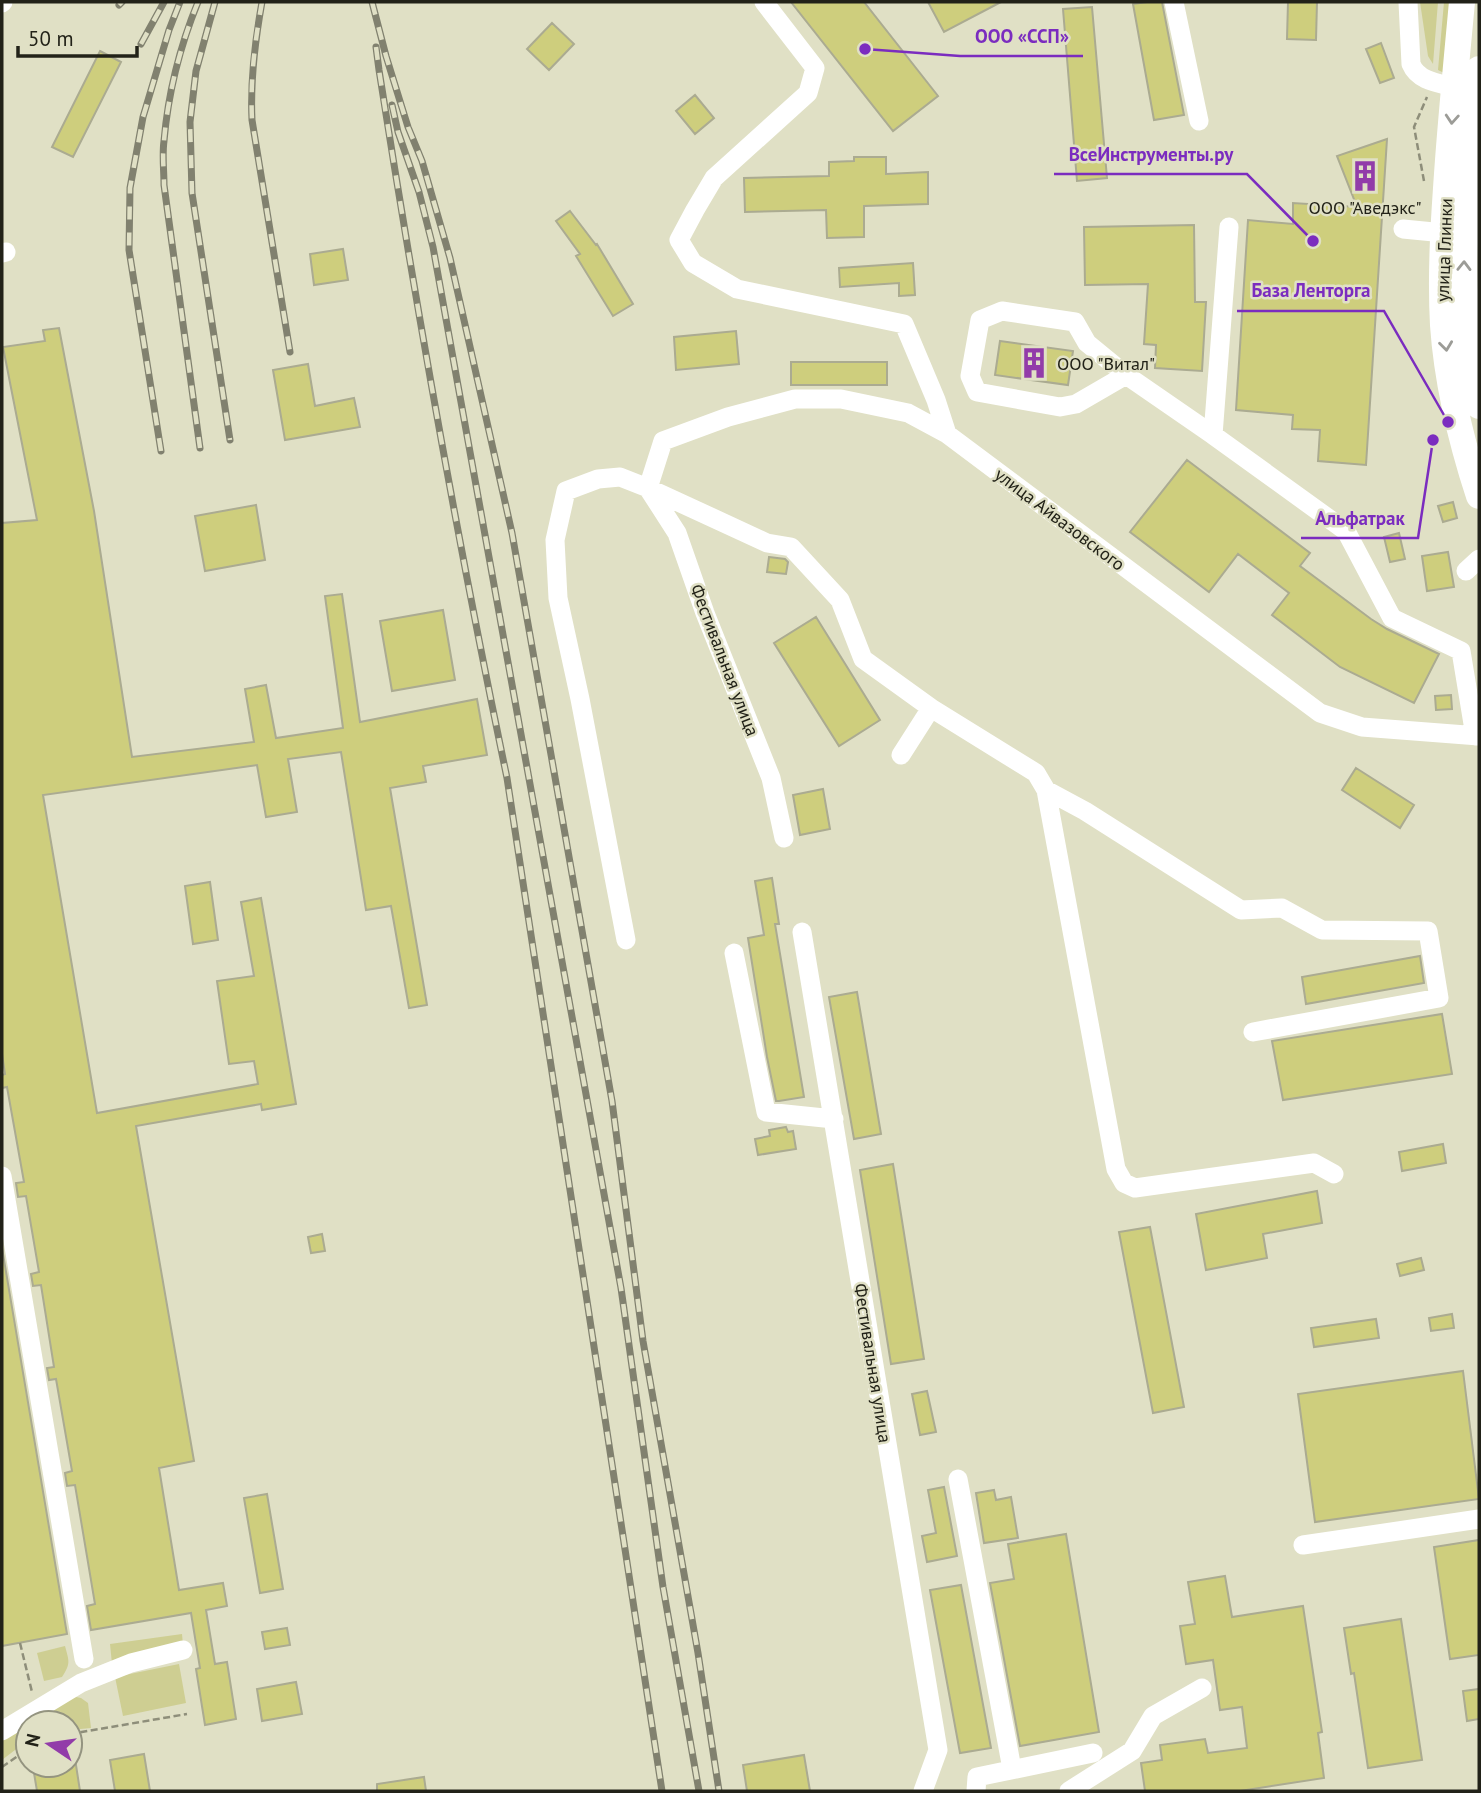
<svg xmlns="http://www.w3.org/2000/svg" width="1481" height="1793" viewBox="0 0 1481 1793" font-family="'PT Sans',sans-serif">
  <rect width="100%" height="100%" fill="#e0e0c5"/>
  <path fill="#cece92" d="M1420,2H1438L1433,64L1428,56Z
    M1444,2H1451L1444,73L1438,70Z
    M182,1634L183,1645L112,1664L110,1644Z
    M65,1646C69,1661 71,1663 62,1677L44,1681L37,1653Z
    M179,1664L186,1703L123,1716L115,1677Z
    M76,1697L81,1698L88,1703L91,1728L70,1730V1723H43L41,1716L69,1699Z
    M28,1723V1740L2,1760V1738Z"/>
  <path fill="#cece7d" stroke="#abab91" stroke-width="2" d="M791,2H864L938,96L893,131Z
    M928,2H1001L944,32Z
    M1147,2H1162L1184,115L1154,120L1133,4Z
    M1288,2H1317L1316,40L1287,39Z
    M1092,7L1107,178L1077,181L1063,9Z
    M552,23L574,44L549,70L527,49Z
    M1381,43L1394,78L1380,83L1366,49Z
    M100,51L121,62L73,157L52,147Z
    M695,95L714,118L695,134L676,111Z
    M1387,139L1366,465L1318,461L1320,430L1292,429L1293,415L1236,410L1248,220L1293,224V203L1357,207L1337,156Z
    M854,157H886V174L928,172V204L864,206V237L827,238L826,210L745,212L744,178L829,176V162L854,161Z
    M570,211L596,245L597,244L633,304L613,316L576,256L580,254L556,221Z
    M1194,225L1195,302H1206L1202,371L1155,368L1156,345L1144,344L1148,284L1085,285L1084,227Z
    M343,249L348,280L314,285L310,254Z
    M913,263L915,295L899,296V283L840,287L839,268Z
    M59,328L94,511L132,757L254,742L245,689L266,685L276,738L343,728L325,596L342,594L360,722L477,699L487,755L423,766L426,782L390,788L427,1005L409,1008L391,906L366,910L341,752L288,759L297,812L266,817L257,765L43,795L97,1113L258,1084L254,1061L229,1064L217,981L254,976L241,902L261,898L296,1104L262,1110L261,1104L136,1126L194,1461L159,1468L179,1590L223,1583L227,1606L206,1610L215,1664L227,1662L236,1719L205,1725L196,1669L200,1668L191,1613L91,1630L87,1606L95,1604L75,1485L67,1486L65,1473L72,1471L56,1379L49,1380L47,1368L54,1367L41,1285L33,1286L31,1274L39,1272L26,1196L18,1197L16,1183L24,1182L7,1087L2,1088V1075L5,1074L2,1054V523L37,520L3,347L45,341L43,330Z
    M736,331L739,364L676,370L674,337Z
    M1000,341L1073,351L1068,385L995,375Z
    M791,362H887V385H791Z
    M308,364L315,406L354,398L360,427L285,440L273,370Z
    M1187,460L1310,553L1300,566L1371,619L1387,629L1439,654L1414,703L1340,667L1272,615L1289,593L1238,554L1209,592L1130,532Z
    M1453,502L1457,518L1443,522L1438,506Z
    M256,505L265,560L205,571L195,516Z
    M1399,533L1405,559L1390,562L1384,537Z
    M1448,552L1454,587L1427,591L1422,556Z
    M769,557L785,559L788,562L786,574L767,572Z
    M443,610L455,680L392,691L380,621Z
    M816,617L880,720L839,746L774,643Z
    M1451,695L1452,709L1436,710L1435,696Z
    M1356,768L1414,805L1400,828L1342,790Z
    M823,789L830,829L800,835L793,795Z
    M772,878L779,924H775L804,1097L779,1101H776L767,1057L748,938L764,935L755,881Z
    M210,882L218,940L193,944L185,886Z
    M1420,956L1424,983L1306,1004L1302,977Z
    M857,992L881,1134L854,1139L829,997Z
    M1442,1014L1452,1074L1283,1100L1272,1041Z
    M786,1127L788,1132L793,1131L796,1149L758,1155L755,1139L770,1136L769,1130Z
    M1443,1144L1446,1163L1402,1171L1399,1152Z
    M893,1164L924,1359L891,1364L860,1170Z
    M1317,1191L1322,1223L1263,1234L1267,1258L1206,1270L1196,1214Z
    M1150,1227L1184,1407L1153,1413L1119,1232Z
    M322,1234L325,1251L311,1253L308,1237Z
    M2,1248L67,1634L2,1646Z
    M1421,1258L1424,1270L1400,1276L1397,1264Z
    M1452,1314L1454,1328L1431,1331L1429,1318Z
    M1376,1319L1379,1338L1314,1347L1311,1328Z
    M1463,1371L1479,1499L1315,1522L1298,1394Z
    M927,1391L936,1432L920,1435L912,1394Z
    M944,1487L957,1556L927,1562L922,1536L936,1533L928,1490Z
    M994,1490L996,1500L1011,1497L1018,1538L984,1543L976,1493Z
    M267,1494L283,1589L260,1593L244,1498Z
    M1066,1534L1099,1732L1020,1746L990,1583L1014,1579L1008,1544Z
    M1479,1540V1655L1450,1659L1434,1547Z
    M1225,1576L1232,1617L1303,1606L1322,1732L1318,1733L1324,1778L1240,1791H1145L1141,1763L1162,1760L1160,1745L1205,1739L1208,1753L1247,1748L1242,1707L1220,1710L1213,1660L1186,1664L1180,1626L1195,1624L1188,1582Z
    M961,1585L991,1748L960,1753L930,1590Z
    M1401,1619L1422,1760L1368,1768L1354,1673L1351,1674L1344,1628Z
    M287,1628L290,1645L265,1649L262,1632Z
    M296,1682L302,1714L262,1721L257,1689Z
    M1479,1689V1719L1467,1721L1463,1691Z
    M144,1754L150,1791H115L110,1760Z
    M804,1755L810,1791H747L743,1765Z
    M48,1765H76L80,1791H37L33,1767Z
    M424,1777L426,1791H377V1784Z"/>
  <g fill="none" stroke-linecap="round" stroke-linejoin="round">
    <path stroke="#8e8e7a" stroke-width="2.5" stroke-dasharray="7 3.5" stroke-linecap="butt" d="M1424,181L1414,127L1427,97
      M20,1643L32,1692
      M70,1734L187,1714
      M2,1767L28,1749"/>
    <path stroke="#fff" stroke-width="19" d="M764,2L815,68L808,93L714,178L695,210L679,240L693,263L737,289L904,324L936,400L947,434
      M1174,2L1199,121
      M1408,2L1411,64C1418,81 1438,83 1454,87
      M2,3L3,2
      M1229,227L1213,435L1346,531L1392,618L1461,651L1475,736
      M1403,229L1465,235L1479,234
      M2,253L6,252
      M1126,375L1076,404L1060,407L977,392L970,376L980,320L1002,311L1075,322L1087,343L1126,375L1213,435
      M648,488L663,441L728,417L795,399H841L908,413L947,434L1320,713L1362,727L1479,736
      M648,488L677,533L705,613L771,778L784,838
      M1466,571L1479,559
      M901,755L931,708L1036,773L1046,790L1085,811L1241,910L1282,908L1322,930L1428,931L1439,998L1253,1032
      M1046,790L1116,1169L1124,1183L1135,1188L1314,1163L1334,1174
      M802,932L938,1750L923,1791
      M626,940L580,699L558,598L555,540L566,491L598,479L620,477L648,488L767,543L791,547L840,600L863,659L931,708
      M734,953L766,1112L834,1119
      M2,1176L84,1659
      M958,1479L1012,1769
      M1303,1545L1479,1519
      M2,1731L81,1683L131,1663L183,1650
      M976,1791L977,1777L1093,1753
      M1069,1791L1132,1751L1153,1716L1202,1688"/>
    <path stroke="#fff" stroke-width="26" d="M1462,2C1457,55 1452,107 1448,160C1444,215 1440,269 1443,325C1447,383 1461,441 1479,496
      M1479,69C1471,165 1456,262 1471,358C1473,374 1475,391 1479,406"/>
    <defs>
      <path id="rail" d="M198,2C180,46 168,94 164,141C162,155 164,170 164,185L200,448
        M215,2L196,71L190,122L192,193L230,440
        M262,2C255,41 250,79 252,120L290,352
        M372,2L386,56L408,127L422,161L450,258L512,533L612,1101L643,1341L698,1653L719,1791
        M119,5L122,2
        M141,44L164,2
        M376,47L379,70C416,307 458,543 507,778L662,1791
        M392,105L398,132L419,192L433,247L621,1288L663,1587L699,1791
        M161,451L129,250L130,188L143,117L169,30L180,2"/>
    </defs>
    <use href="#rail" stroke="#81816f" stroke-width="7"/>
    <use href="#rail" stroke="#e0e0c5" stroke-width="4.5" stroke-dasharray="13" stroke-linecap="butt"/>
  </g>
  <defs><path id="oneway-chevron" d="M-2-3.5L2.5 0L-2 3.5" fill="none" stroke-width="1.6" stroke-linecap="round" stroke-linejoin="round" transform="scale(1.75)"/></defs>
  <g stroke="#9c9c97">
    <use href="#oneway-chevron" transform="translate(1452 119) rotate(94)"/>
    <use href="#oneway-chevron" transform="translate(1464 266) rotate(-89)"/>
    <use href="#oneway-chevron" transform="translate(1446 346) rotate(83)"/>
  </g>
  <defs>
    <symbol id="building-bare" viewBox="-9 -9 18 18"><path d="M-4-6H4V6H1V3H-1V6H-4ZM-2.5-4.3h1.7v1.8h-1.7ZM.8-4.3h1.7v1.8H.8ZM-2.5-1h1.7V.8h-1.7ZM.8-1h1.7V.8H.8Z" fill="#923ca9" stroke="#e0e0c5" stroke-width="2.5" paint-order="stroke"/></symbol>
  </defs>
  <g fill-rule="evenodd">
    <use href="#building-bare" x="1343" y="154" width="44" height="44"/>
    <use href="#building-bare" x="1012" y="341" width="44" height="44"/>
  </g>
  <g text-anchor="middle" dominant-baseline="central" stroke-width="5" stroke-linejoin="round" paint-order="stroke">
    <g font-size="18" fill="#222218" stroke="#e0e0c5">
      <text x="1365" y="207">ООО "Аведэкс"</text>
      <text x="1057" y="363" text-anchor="start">ООО "Витал"</text>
    </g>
    <g font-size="18" fill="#222218" stroke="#e0e0c5">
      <text transform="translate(1444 250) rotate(-88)">улица Глинки</text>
      <text transform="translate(1060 519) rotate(37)">улица Айвазовского</text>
      <text transform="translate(725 660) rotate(69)">Фестивальная улица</text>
      <text transform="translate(873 1363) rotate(81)">Фестивальная улица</text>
    </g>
  </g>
  <path fill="none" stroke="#7b2cbf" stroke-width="2.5" d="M865 49L960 56H1083M1313 241L1247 174H1054M1448 422L1384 311H1237M1433 440L1418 538H1301"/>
  <g fill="#7b2cbf" stroke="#e0e0c5" stroke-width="2.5">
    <circle cx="865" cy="49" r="7"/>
    <circle cx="1313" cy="241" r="7"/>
    <circle cx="1448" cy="422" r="7"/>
    <circle cx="1433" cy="440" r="7"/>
  </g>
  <g font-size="19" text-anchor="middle" font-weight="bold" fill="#7b2cbf" stroke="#e0e0c5" stroke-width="5" stroke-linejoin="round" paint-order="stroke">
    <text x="1022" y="43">ООО «ССП»</text>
    <text x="1151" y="161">ВсеИнструменты.ру</text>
    <text x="1311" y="297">База Ленторга</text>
    <text x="1360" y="525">Альфатрак</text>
  </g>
  <rect width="1481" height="1793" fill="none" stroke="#222218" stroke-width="7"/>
  <g transform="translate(49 1744) rotate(283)"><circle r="33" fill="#e0e0c5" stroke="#949480" stroke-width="2"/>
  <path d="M0-5L12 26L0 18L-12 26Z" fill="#923ca9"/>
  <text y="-10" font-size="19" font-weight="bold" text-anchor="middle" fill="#222218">N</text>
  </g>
  <path d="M18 46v10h119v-10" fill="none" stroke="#222218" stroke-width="3.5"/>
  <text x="28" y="46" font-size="21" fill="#222218" stroke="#e0e0c5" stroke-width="5" paint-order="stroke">50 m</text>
</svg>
